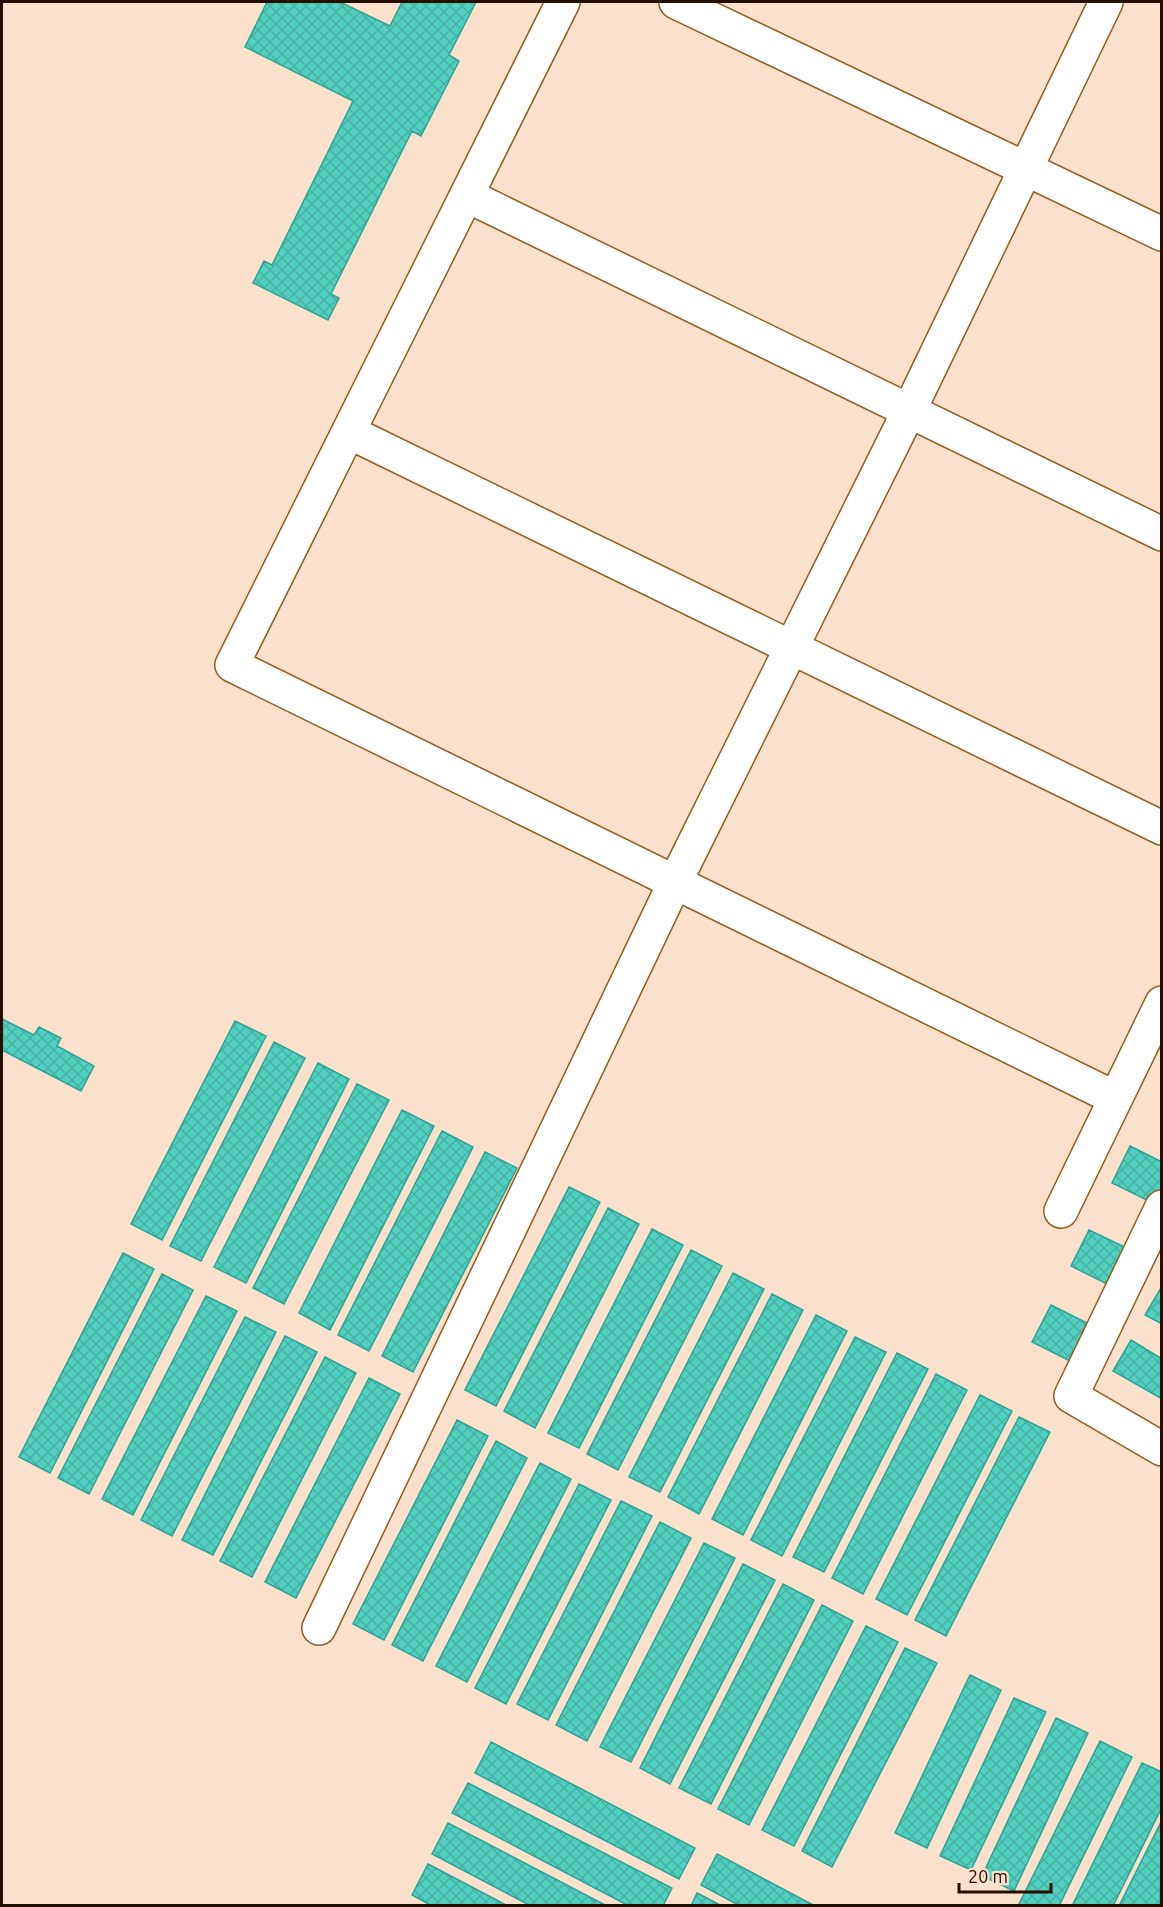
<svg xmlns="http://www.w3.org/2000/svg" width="1163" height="1907" viewBox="0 0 1163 1907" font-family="Ubuntu,sans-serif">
  <defs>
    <pattern id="building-cross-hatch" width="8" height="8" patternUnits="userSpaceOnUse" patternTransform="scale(1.5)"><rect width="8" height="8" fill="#51d0c0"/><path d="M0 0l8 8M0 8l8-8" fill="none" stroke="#46b1a3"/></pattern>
  </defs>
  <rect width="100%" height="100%" fill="#fbe1cb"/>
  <path fill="url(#building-cross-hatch)" stroke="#2ca496" stroke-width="1.5" d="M267,2H340L390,26L402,2H476L449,55L459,61L421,136L412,131L331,294L339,298L328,320L253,283L264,261L272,265L353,101L245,47Z
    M2,1019L34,1035L39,1027L61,1038L57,1046L94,1066L81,1091L2,1050Z
    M235,1021L266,1036L162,1240L131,1224Z
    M274,1042L305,1058L201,1261L170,1246Z
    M318,1063L349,1079L246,1283L214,1267Z
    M357,1084L389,1100L284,1304L253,1288Z
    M402,1110L434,1126L330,1330L299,1313Z
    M442,1131L473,1147L369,1351L338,1335Z
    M1130,1146L1162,1162V1187L1153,1203L1112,1183Z
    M485,1152L517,1168L413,1372L382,1356Z
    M569,1187L600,1202L496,1406L465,1390Z
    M608,1208L639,1224L535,1428L504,1411Z
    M652,1229L683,1245L579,1448L548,1433Z
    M1089,1230L1131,1250L1113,1287L1071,1266Z
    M691,1250L722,1266L618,1470L587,1454Z
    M123,1253L154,1269L50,1473L19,1457Z
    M733,1273L764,1289L660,1492L629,1477Z
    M162,1274L193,1290L89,1494L58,1478Z
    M1162,1286V1324L1145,1315Z
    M772,1294L803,1310L699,1514L668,1497Z
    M206,1296L237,1311L133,1515L102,1499Z
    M1051,1305L1093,1326L1074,1363L1032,1342Z
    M816,1315L847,1331L743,1535L712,1519Z
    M245,1317L276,1332L172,1536L141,1520Z
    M285,1336L317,1352L213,1555L182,1540Z
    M855,1337L886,1352L782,1556L751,1540Z
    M1131,1340L1162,1359V1399L1113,1371Z
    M897,1353L928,1369L824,1572L793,1557Z
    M325,1357L356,1373L252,1577L220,1561Z
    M936,1374L967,1390L863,1594L832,1578Z
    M369,1378L400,1394L296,1598L265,1582Z
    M980,1395L1012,1411L907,1615L876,1599Z
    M1019,1417L1050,1432L946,1636L915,1620Z
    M457,1420L488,1436L384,1640L353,1624Z
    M496,1441L527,1458L423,1661L392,1645Z
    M540,1463L571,1479L467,1682L436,1666Z
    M579,1484L611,1500L506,1704L475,1688Z
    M621,1501L652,1516L548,1720L517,1704Z
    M660,1522L691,1538L587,1741L556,1725Z
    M704,1543L735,1558L631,1762L600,1747Z
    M743,1564L775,1580L670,1784L640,1768Z
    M783,1584L814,1600L711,1804L679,1788Z
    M822,1605L853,1621L749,1825L718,1809Z
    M866,1626L898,1642L794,1846L762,1830Z
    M905,1648L937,1663L832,1867L802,1851Z
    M970,1675L1001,1690L927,1848L895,1833Z
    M1014,1698L1046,1712L971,1870L940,1856Z
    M1056,1718L1088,1733L1014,1891L982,1876Z
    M1100,1741L1132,1757L1059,1906H1018Z
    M491,1742L695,1848L679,1879L475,1773Z
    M1142,1763L1162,1772V1807L1113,1906H1072Z
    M468,1783L672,1888L663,1906H629L452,1813Z
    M1162,1820L1160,1906H1119Z
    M448,1823L607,1906H531L432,1854Z
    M717,1854L815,1906H740L701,1885Z
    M428,1864L508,1906H432L412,1895Z
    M697,1893L722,1906H691Z"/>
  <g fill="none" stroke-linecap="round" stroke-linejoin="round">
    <defs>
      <path id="minor" d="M563,2L232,665L1115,1098
        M676,2L1162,234
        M468,196L1162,534
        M349,432L1162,828
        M1162,1207L1071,1396L1162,1449
        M1061,1211L1162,1003
        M319,1628L675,882L909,411L1106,2"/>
    </defs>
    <use href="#minor" stroke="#935b1d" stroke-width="36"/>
    <use href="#minor" stroke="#fff" stroke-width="33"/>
  </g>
  <rect width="1163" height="1907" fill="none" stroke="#240e00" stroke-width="6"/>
  <path d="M959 1883v9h92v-9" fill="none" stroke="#240e00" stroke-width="3"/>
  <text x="968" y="1883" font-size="18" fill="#240e00" stroke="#fbe1cb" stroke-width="4.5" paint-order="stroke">20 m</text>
</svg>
